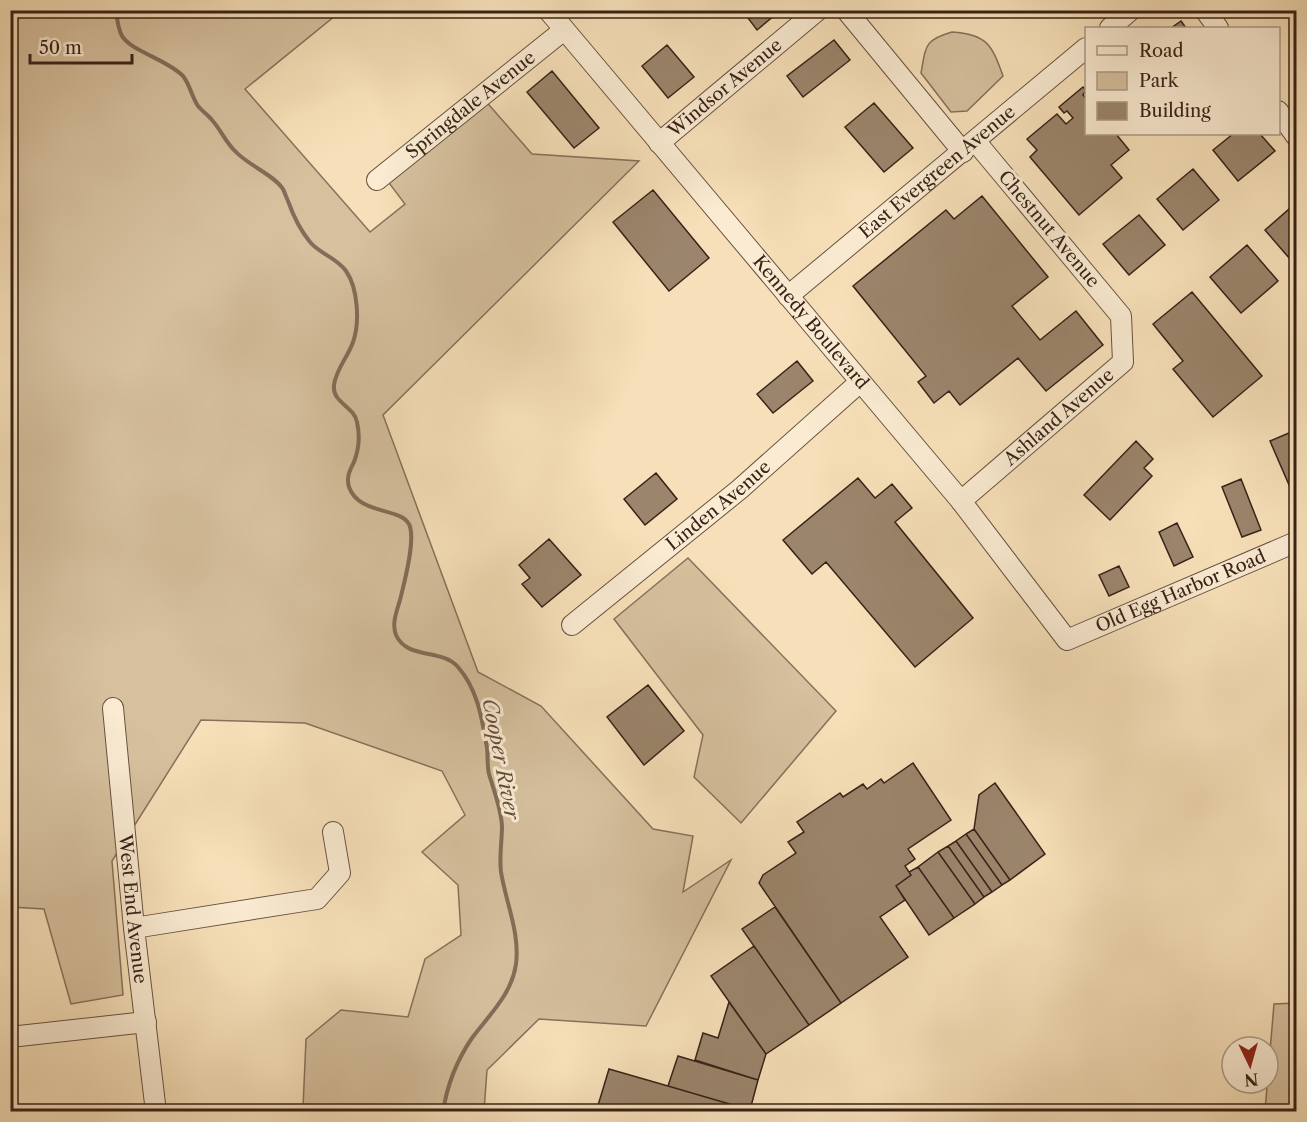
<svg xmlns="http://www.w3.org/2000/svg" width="1307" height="1122" viewBox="0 0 1307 1122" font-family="'Libre Caslon Text',serif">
  <rect width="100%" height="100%" fill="#f7e0b9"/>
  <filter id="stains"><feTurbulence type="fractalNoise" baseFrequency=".00333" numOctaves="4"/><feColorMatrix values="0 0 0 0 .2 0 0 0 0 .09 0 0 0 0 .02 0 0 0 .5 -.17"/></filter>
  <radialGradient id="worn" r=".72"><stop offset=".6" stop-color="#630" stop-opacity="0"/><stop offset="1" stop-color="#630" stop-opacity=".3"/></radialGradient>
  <path fill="#d6c09e" stroke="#86715b" stroke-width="1.5" d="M10,11H341L245,89L370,232L405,204L383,175L483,98L532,154L639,161L383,415L478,672L541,706L653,829L693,836L683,892L731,860L646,1026L539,1019L487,1070L484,1111L310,1112L303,1108L306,1039L341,1010L408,1017L425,959L461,935L458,885L422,852L465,815L442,771L305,723L201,720L112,861L123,995L71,1004L44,909L11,907Z
    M952,32C987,34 992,45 1003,76L967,111L951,112L921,73C926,46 924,40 952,32Z
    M688,558L836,711L741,823L694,777L703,735L614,619Z
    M1296,1003V1111H1265L1274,1004Z"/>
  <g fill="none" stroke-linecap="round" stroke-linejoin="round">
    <path stroke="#836d58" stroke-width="4" d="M116,10C117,19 118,29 122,36C131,51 168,60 183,76C190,85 192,97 198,106C202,111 208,115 212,120C221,130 226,143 236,152C248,165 274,175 283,189C284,191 287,199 288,201C293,215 301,231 310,242C320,254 337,258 346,271C358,288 360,323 353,342C348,357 336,369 334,385C332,403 354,406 357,422C360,435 359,449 354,462C350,470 346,477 349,487C359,515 399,507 409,524C416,538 405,580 401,596C398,609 391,622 396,635C407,660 442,648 458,667C478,690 482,719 487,748C488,756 487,766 489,774C494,791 501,808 502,826C502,841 499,857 501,872C506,903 520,933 516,964C512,994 489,1015 472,1038C457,1060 447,1085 443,1112"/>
  </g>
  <path fill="#9b856c" stroke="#372218" stroke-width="1.5" d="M742,10H781L757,30Z
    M1181,21L1186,28H1171Z
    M834,40L850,60L803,97L787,76Z
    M667,45L694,77L668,98L642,66Z
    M552,71L599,128L574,148L527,92Z
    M1083,87L1086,90L1083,95L1086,99V134H1116L1129,150L1111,165L1122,178L1079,215L1030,157L1037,150L1027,139L1057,114L1066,124L1073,118L1067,111L1064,113L1059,107Z
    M874,103L913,148L884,172L845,127Z
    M1233,134H1260L1275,151L1238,181L1213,150Z
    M1193,169L1219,200L1183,230L1157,199Z
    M653,190L709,258L669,291L613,222Z
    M982,196L1048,277L1012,306L1040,340L1076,311L1103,345L1046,391L1018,358L960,405L949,391L934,403L918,382L926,376L853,286L946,210L954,219Z
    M1296,203V266L1265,230Z
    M1139,215L1165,245L1129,275L1103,244Z
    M1247,245L1278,281L1241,313L1210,277Z
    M1192,292L1262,376L1213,417L1173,369L1183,361L1153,324Z
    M797,361L813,381L773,413L757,394Z
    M1296,430V501L1270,441Z
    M1136,441L1153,459L1144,468L1152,476L1110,520L1084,495Z
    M656,473L677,499L645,525L624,499Z
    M858,478L875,498L892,484L912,508L895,522L973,618L915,667L826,562L812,574L783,540Z
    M1241,479L1261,530L1242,537L1222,487Z
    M1177,523L1193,557L1174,566L1159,532Z
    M549,539L581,575L542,607L522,584L530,578L519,565Z
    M1119,566L1129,587L1109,596L1099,575Z
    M648,685L684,731L644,765L607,717Z
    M913,763L951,820L908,849L915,859L905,866L911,875L896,886L905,900L880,917L908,957L841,1003L759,883L763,875L796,853L788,842L804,832L797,822L840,793L843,797L863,784L867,789L881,779L884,783Z
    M995,783L1045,854L1010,880L974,829L979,795Z
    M974,829L1010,880L1002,885L966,834Z
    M966,834L1002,885L992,892L956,841Z
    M956,841L992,892L984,897L948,846Z
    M948,846L984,897L975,904L938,852Z
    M938,852L975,904L954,918L918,867Z
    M918,867L954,918L929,935L896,886L911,875L909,872Z
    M775,907L841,1003L809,1025L742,929Z
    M754,946L809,1025L766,1054L711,976Z
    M729,1002L766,1054L758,1080L695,1060L703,1033L718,1038Z
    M678,1056L758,1080L750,1110L668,1086Z
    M609,1069L668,1086L750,1110L596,1112Z"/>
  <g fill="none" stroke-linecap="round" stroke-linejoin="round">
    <defs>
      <g id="minor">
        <path id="s1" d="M548,10L961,501L1067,640L1296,542"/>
        <path d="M846,10L963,152"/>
        <path d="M1205,10L1218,28"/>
        <path d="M1110,28L1131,10"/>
        <path d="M1278,111L1296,136"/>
        <path id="s2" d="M659,143L818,10"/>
        <path id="s3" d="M377,180L564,30"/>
        <path id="s4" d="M788,296L1086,48"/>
        <path id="s5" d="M961,501L1123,362L1121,316L976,142"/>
        <path id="s6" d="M572,625L740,489L860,382"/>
        <path id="s7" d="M113,708L134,928L156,1112"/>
        <path d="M134,928L317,899L340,873L333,832"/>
        <path d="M10,1037L146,1022"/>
      </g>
    </defs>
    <use href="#minor" stroke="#675240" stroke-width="22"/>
    <use href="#minor" stroke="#faebd2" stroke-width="20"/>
  </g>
  <g text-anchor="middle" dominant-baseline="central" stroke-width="6" stroke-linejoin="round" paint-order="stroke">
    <g font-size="18" fill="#372218" stroke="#faebd2">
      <text stroke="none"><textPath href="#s2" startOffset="86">Windsor Avenue</textPath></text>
      <text stroke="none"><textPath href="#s3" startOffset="120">Springdale Avenue</textPath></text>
      <text stroke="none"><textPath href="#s4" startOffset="194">East Evergreen Avenue</textPath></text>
      <text transform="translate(1049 229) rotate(50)">Chestnut Avenue</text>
      <text stroke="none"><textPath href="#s1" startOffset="408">Kennedy Boulevard</textPath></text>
      <text stroke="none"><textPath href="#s5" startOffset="129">Ashland Avenue</textPath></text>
      <text stroke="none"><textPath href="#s6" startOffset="189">Linden Avenue</textPath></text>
      <text stroke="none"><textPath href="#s1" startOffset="940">Old Egg Harbor Road</textPath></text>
      <text stroke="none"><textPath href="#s7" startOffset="202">West End Avenue</textPath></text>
    </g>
    <g font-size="20" font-style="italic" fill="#634e3d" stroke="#faebd2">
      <text transform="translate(501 759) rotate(79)">Cooper River</text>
    </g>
  </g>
  <rect width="1307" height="1122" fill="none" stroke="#f7e0b9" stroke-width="36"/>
  <rect x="12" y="12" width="1283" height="1098" fill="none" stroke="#372218" stroke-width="3"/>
  <rect x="18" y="18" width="1271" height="1086" fill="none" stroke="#372218" stroke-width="1.5"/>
  <rect x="1085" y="27" width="195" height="108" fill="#faebd2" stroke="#ac9b88" stroke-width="1.5"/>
  <rect x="1097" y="46" width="30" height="9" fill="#faebd2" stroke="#ac9b88" stroke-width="1.5"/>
  <text x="1139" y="57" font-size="18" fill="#372218">Road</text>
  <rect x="1097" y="72" width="30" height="18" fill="#d6c09e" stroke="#ac9b88" stroke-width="1.5"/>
  <text x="1139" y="87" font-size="18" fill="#372218">Park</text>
  <rect x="1097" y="102" width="30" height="18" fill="#9b856c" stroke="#ac9b88" stroke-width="1.5"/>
  <text x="1139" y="117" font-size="18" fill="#372218">Building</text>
  <g transform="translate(1250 1065) rotate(175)"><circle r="28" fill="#faebd2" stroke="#ac9b88" stroke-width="1.5"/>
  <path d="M0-4.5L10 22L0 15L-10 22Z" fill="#8f2418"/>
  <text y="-9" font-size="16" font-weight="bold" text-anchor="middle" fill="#372218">N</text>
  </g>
  <path d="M30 54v9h102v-9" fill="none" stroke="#372218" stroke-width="3"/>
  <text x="39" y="54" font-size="18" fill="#372218" stroke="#faebd2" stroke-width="4.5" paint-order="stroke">50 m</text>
  <rect width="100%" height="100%" filter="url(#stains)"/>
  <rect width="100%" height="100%" fill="url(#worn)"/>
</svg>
